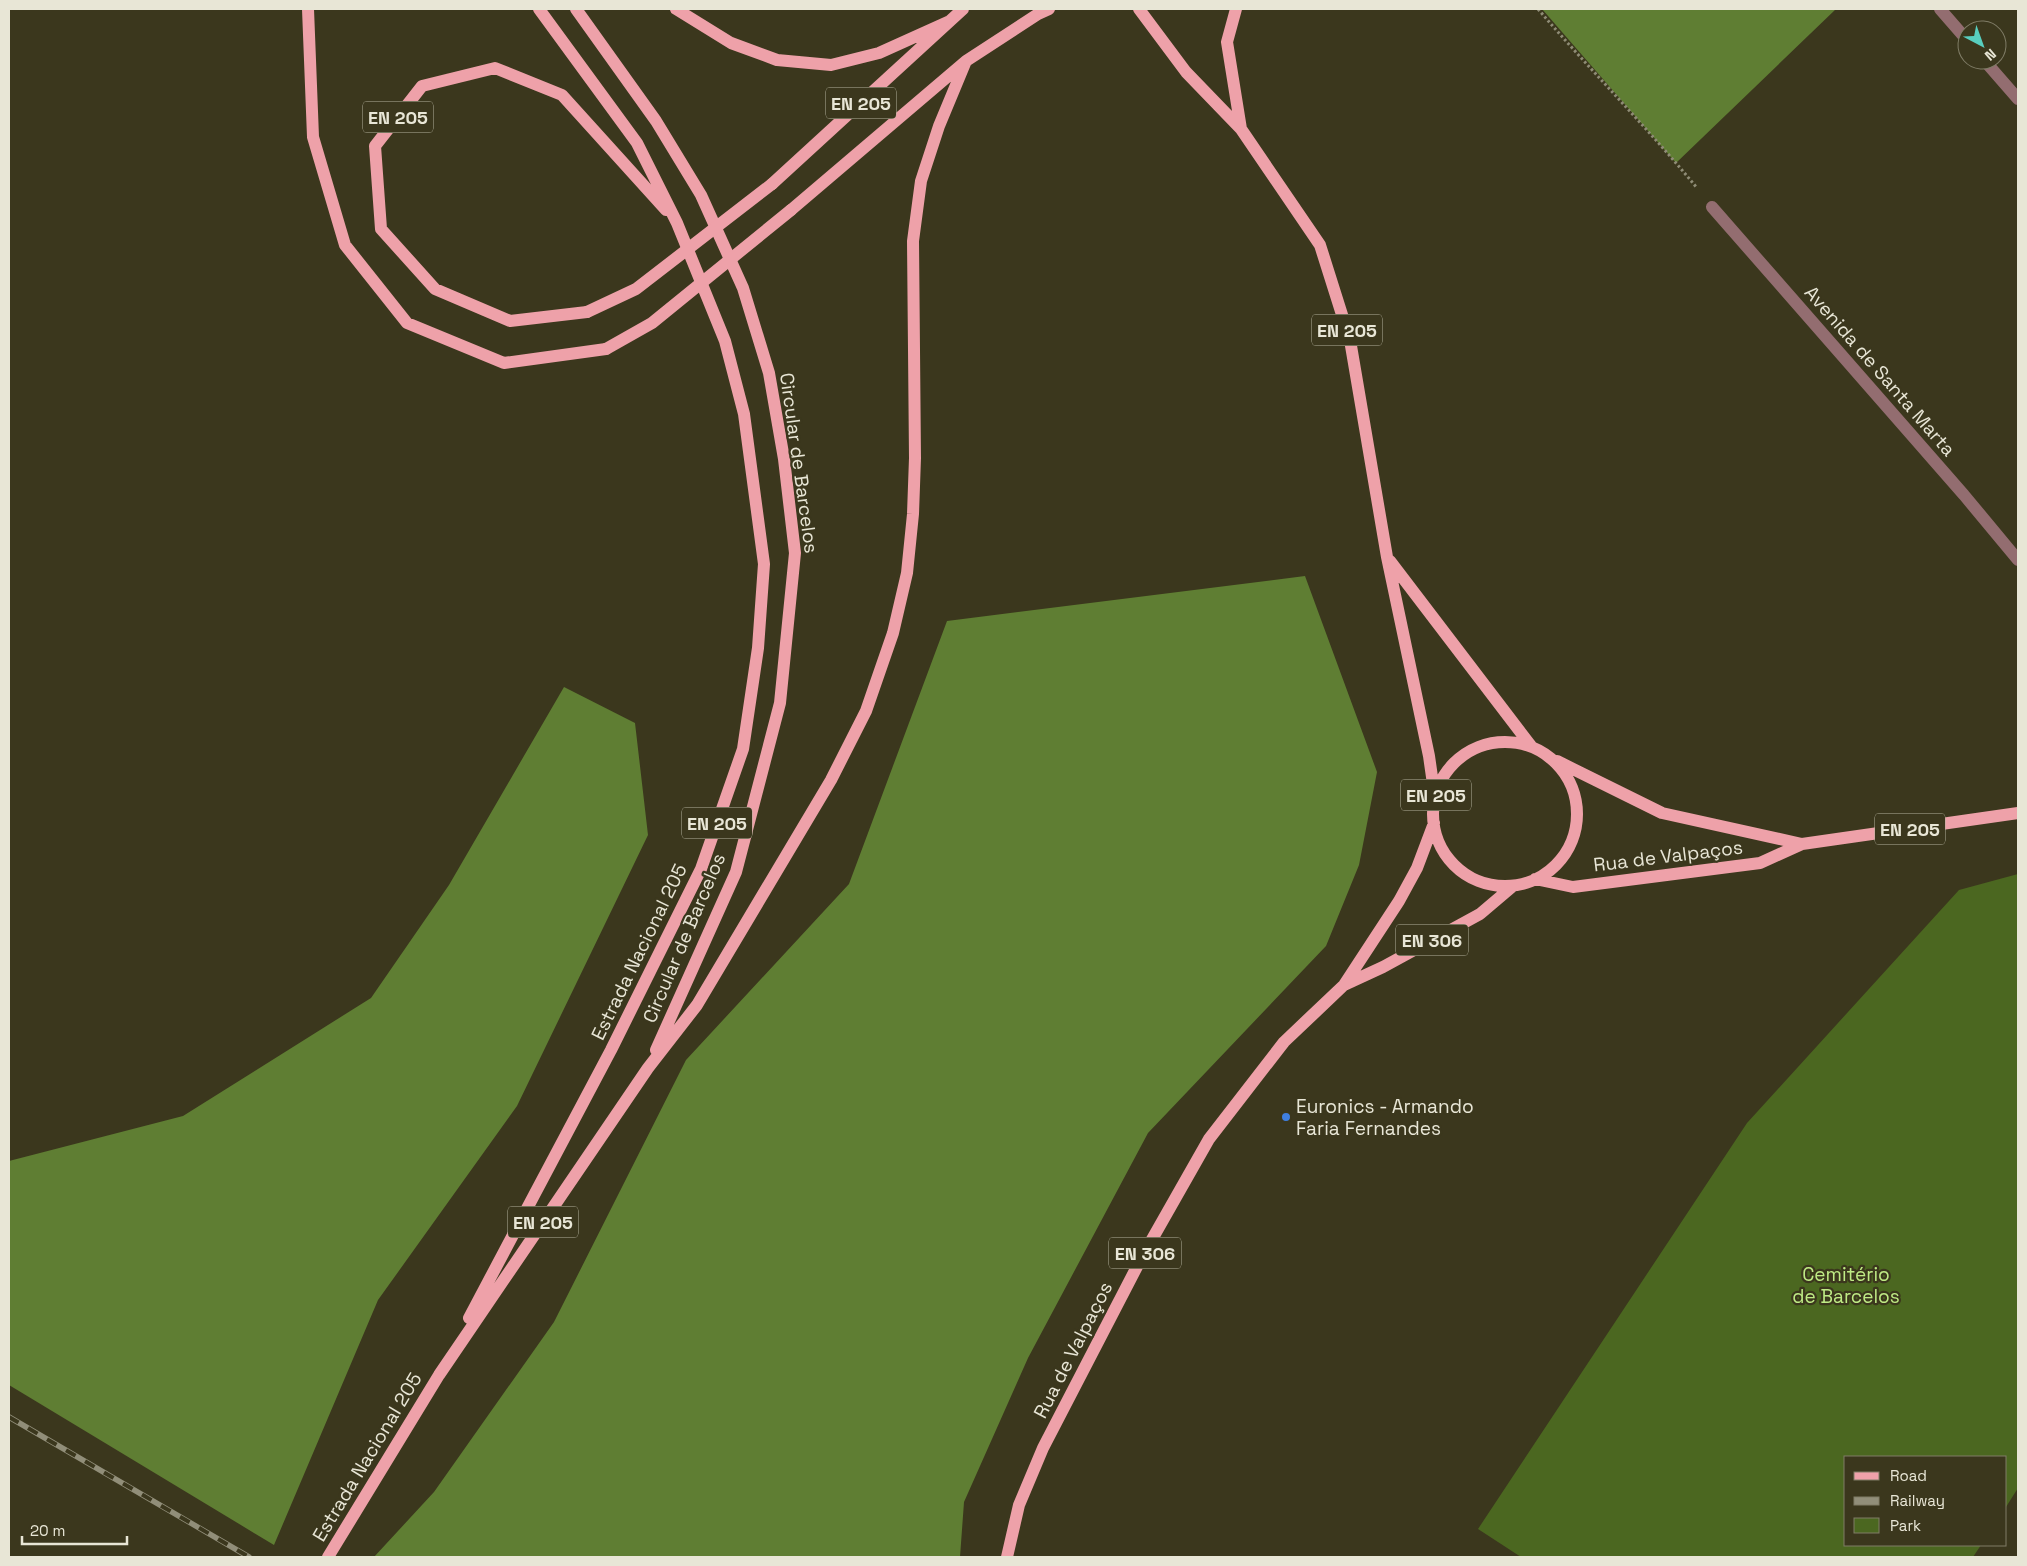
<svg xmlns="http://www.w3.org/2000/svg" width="2027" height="1566" viewBox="0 0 2027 1566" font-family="'Space Grotesk',sans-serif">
  <rect width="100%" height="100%" fill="#3b371d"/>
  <path fill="#4b6720" d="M2018,874V1488L2006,1507V1457H1846V1545H1981L1973,1557H1521L1478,1529L1747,1123L1959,890Z"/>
  <path fill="#5f7e33" d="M1542,9H1836L1676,163Z
    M1305,576L1377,772L1359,865L1326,946L1148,1133L1028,1358L964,1502L960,1557H374L434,1492L554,1322L686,1060L849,884L947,621Z
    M564,687L635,723L648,835L517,1106L378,1300L274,1545L9,1385V1161L183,1116L371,998L449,885Z"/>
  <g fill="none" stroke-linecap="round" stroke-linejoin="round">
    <path stroke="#8f8c76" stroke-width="3" stroke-dasharray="2.5 2.5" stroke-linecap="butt" d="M1538,9C1590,70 1646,126 1697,188"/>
    <path stroke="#936d70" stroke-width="12" d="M1940,9L1967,40
      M1984,60L2018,99
      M1712,207L1964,495L2018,560"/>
    <path stroke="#eea1a9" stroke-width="12" d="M308,9L313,137L345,245L407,323L504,363L606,349
      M576,9L656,121L701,195L743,288L769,373L784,459L795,553L780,703L736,872L656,1050
      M676,9L731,43L777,60L831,65L879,53L950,21
      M1139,9L1186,72L1241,129L1320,245L1350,340L1387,557L1429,756L1435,798
      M1236,9L1227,42L1241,129
      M772,184L963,9
      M791,210L966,61L1038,14L1049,9
      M587,312L510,321L435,289L381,229L375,146L422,86L495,68L562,95L666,210
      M1390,561L1531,746
      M1433 814a72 72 0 1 1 144 0a72 72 0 1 1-144 0Z
      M1557,761L1662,813L1802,844
      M1535,879L1573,887L1760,863L1802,844L2018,813
      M1344,985L1383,967L1480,914L1513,886
      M469,1318L611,1050L701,869L743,749L758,648L764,564L744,414L725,341L677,223L637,143L539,9
      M328,1557L439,1375L648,1068L697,1005L831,780L866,711L893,633L907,573L913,514L915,458L913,241L921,181L939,126L966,61
      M1007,1557L1019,1505L1043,1448L1142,1257L1209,1139L1284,1042L1344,985L1399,901L1417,868L1434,823"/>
    <defs>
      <path id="rail" d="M9,1417L249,1557"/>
    </defs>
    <use href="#rail" stroke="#918e79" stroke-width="5.5"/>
    <use href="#rail" stroke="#3b371d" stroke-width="4" stroke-dasharray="11" stroke-linecap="butt"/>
    <path stroke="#eea1a9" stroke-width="12" d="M587,312L636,289L772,184
      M606,349L652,323L791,210"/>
  </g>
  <circle fill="#3f7fe0" stroke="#3b371d" stroke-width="2" cx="1286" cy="1117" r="5"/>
  <g text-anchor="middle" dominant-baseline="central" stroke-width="4.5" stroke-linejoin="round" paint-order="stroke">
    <g fill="#3b371d" stroke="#b4b29e" stroke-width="1">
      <rect x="826" y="87.5" width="70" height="31" rx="4"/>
      <rect x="363" y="101.5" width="70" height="31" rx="4"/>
      <rect x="1312" y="314.5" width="70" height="31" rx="4"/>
      <rect x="1401" y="779.5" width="70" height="31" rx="4"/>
      <rect x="682" y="807.5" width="70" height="31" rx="4"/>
      <rect x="1875" y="813.5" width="70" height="31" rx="4"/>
      <rect x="1396" y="924.5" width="72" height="31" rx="4"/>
      <rect x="508" y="1206.5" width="70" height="31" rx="4"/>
      <rect x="1109" y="1237.5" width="72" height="31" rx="4"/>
    </g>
    <g font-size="18" font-weight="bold" fill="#e8e6d6">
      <text x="861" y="103">EN 205</text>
      <text x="398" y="117">EN 205</text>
      <text x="1347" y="330">EN 205</text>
      <text x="1436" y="795">EN 205</text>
      <text x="717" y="823">EN 205</text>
      <text x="1910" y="829">EN 205</text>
      <text x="1432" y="940">EN 306</text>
      <text x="543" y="1222">EN 205</text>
      <text x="1145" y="1253">EN 306</text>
    </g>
    <g font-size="19" fill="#e8e6d6" stroke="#3b371d">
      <text transform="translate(1880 371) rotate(49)">Avenida de Santa Marta</text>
      <text transform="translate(799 463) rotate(82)">Circular de Barcelos</text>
      <text transform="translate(1668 856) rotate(-7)">Rua de Valpaços</text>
      <text transform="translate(684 938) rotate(-67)">Circular de Barcelos</text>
      <text transform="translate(639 952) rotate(-64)">Estrada Nacional 205</text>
      <text transform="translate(1073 1350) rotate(-63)">Rua de Valpaços</text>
      <text transform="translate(367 1457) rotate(-59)">Estrada Nacional 205</text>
    </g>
    <g font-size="19" fill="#e8e6d6" stroke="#3b371d" text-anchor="start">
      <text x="1296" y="1106">Euronics - Armando<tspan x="1296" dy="22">Faria Fernandes</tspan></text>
    </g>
    <g font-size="19" fill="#bfeb85" stroke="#3b371d">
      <text x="1846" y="1274">Cemitério<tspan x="1846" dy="22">de Barcelos</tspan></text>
    </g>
  </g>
  <rect width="2027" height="1566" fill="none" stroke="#e8e6d6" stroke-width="20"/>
  <rect x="1844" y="1456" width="162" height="90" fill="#3b371d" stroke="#807d67"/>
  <rect x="1854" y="1472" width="25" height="8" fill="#eea1a9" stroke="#807d67"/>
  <text x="1890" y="1481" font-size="15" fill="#e8e6d6">Road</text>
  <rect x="1854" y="1497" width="25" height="8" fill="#918e79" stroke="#807d67"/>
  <text x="1890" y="1506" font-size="15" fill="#e8e6d6">Railway</text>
  <rect x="1854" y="1518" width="25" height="15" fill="#4b6720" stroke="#807d67"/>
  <text x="1890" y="1531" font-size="15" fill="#e8e6d6">Park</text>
  <g transform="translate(1982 45) rotate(139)"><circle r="24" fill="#3b371d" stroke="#807d67"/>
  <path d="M0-4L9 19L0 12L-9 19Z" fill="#58cebf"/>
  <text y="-8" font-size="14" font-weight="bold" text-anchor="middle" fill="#e8e6d6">N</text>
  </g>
  <path d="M22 1536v8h105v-8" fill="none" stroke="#e8e6d6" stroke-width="2.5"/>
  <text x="30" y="1536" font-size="15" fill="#e8e6d6" stroke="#3b371d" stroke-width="4" paint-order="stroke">20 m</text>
</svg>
